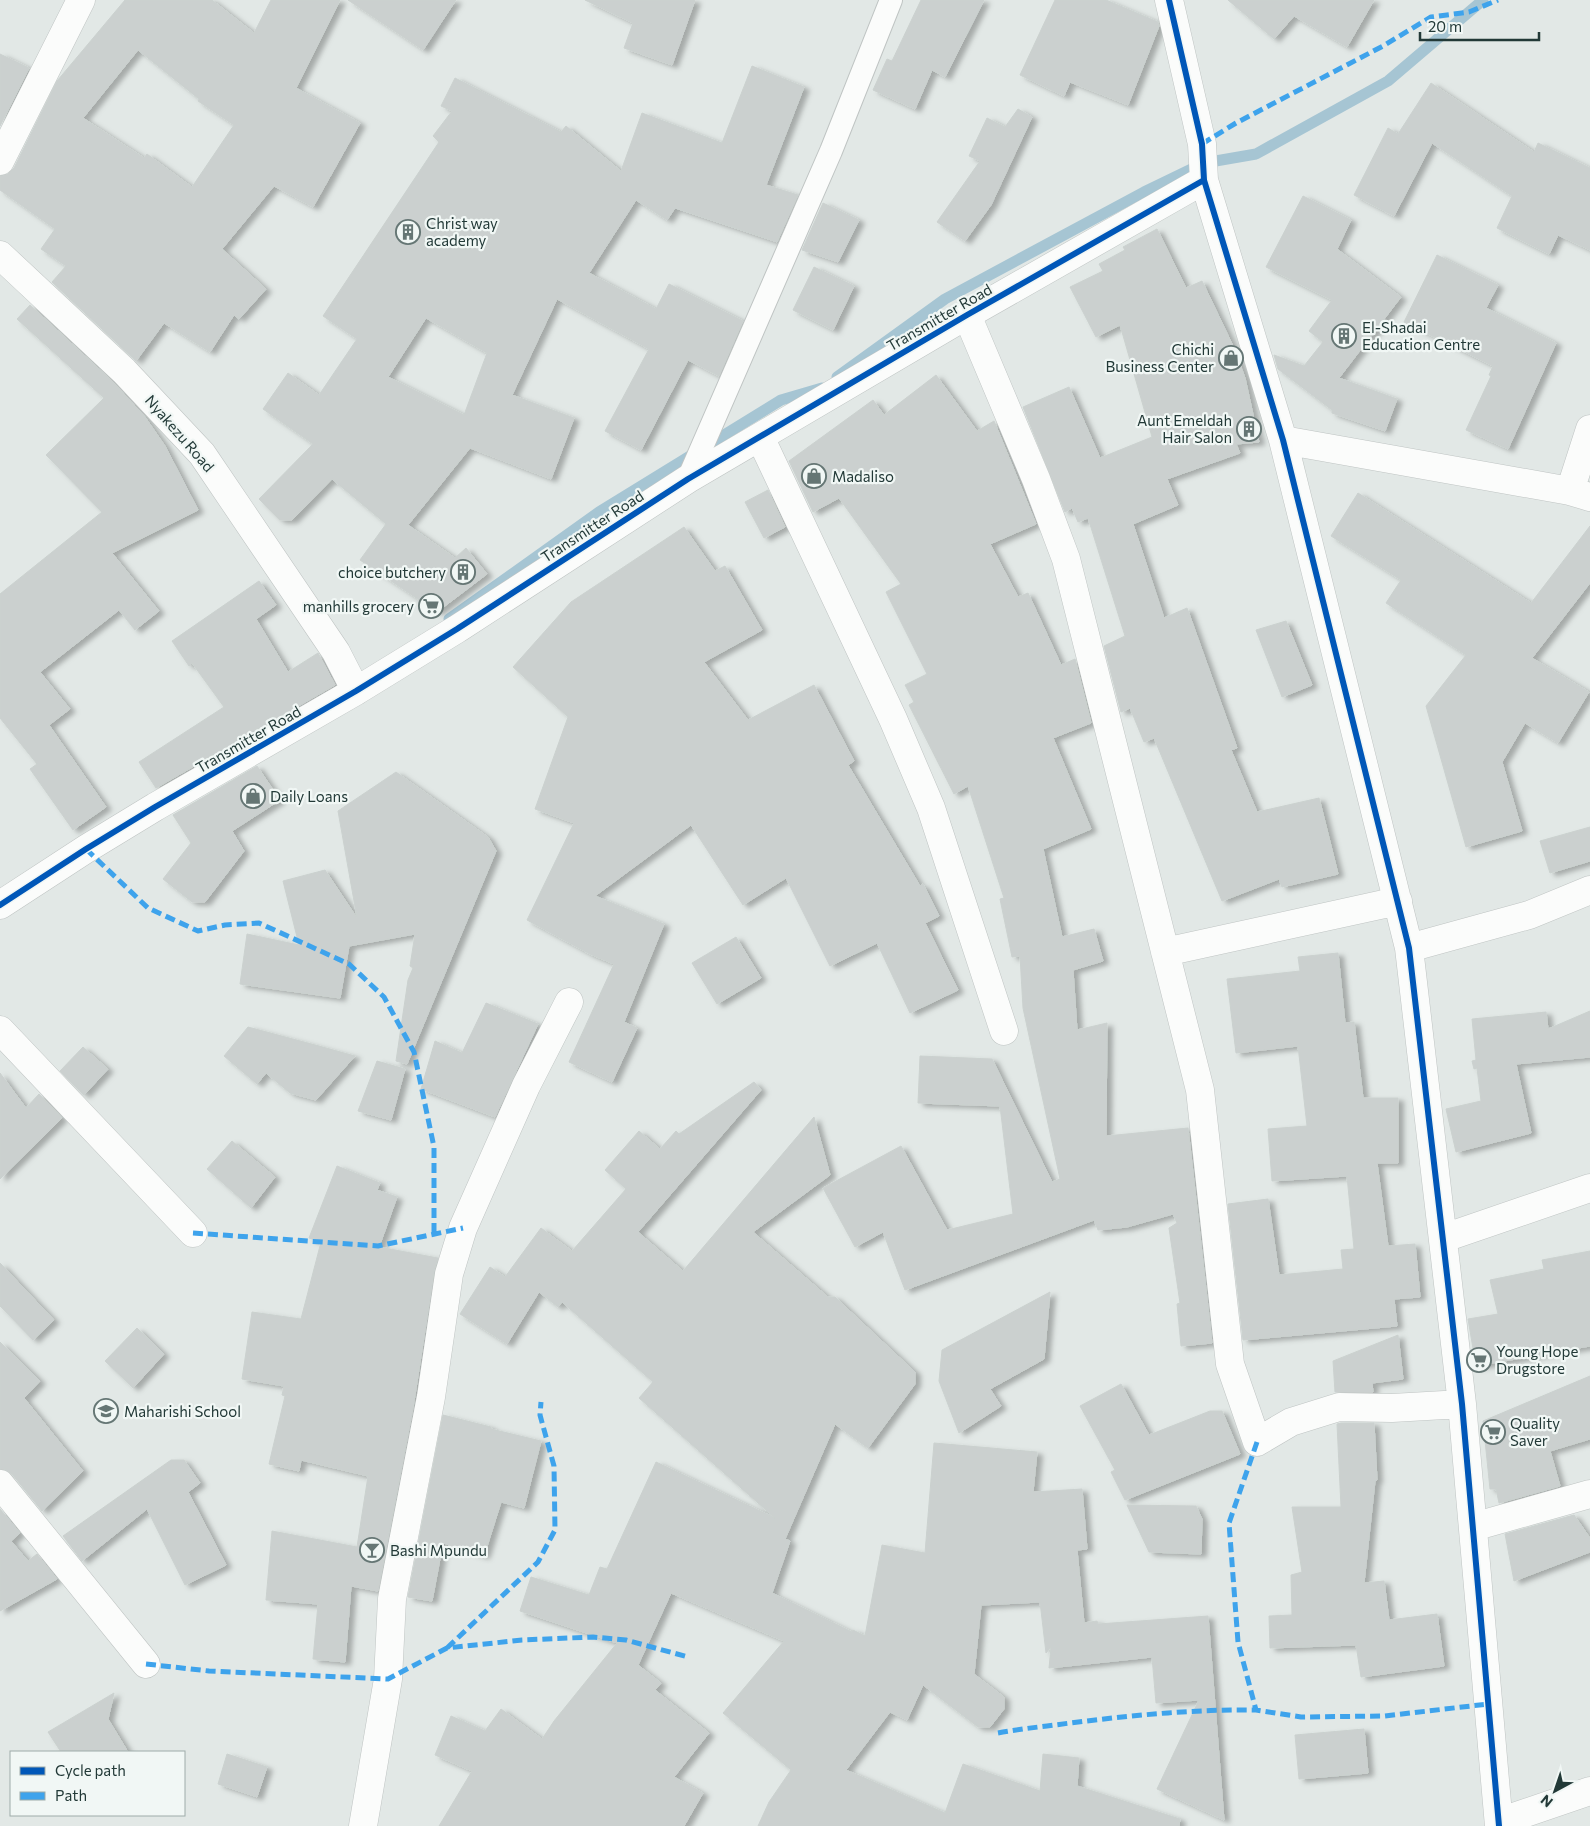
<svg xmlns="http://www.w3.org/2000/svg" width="1590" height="1826" viewBox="0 0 1590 1826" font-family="Commissioner,sans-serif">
  <defs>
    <filter id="shadow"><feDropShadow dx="5.5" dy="3" stdDeviation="2.5" flood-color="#0004"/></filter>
  </defs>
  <rect width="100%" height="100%" fill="#e2e8e6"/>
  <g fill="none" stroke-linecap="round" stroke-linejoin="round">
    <path stroke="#a6c5d3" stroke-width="11" d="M837,377L945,299L1144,192L1204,163L1256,154L1388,81L1483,0
      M449,619L599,512L781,400L822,388"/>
  </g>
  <path fill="#cbd0cf" stroke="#cbd1cf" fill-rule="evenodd" filter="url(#shadow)" d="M125,0H212L254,33L271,0H340L296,88L360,123L313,207L274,186L222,249L266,289L239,319L234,315L210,352L164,323L136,361L52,282L66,266L41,249L55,229L0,190V176L8,174L14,168L57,81ZM138,50L199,99L198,101L234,125L192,187L147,154L144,158L83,118Z
    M348,0H456L423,50Z
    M585,0H695L672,65L624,48L633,23Z
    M921,0H984L945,77L932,70L915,109L873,90L887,59L892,61Z
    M1055,0H1106L1158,22L1159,26L1128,105L1070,82L1064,96L1020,75Z
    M1228,0H1374L1347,47L1294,16L1274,39Z
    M0,54L29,68L0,126Z
    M752,66L804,87L766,185L798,195L777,242L675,208L667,220L636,200L589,273L656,309L669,284L743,321L719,376L688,360L641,450L605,431L649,349L557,299L512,395L574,418L551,479L470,448L408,525L455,558L466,548L487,574L437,612L360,560L386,524L332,479L292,520H280L259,499L313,444L263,409L288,373L319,395L357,339L323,316L439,142L433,136L452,111L441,106L455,78L561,132L566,126L621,171L642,113L722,143ZM426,318L487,353L464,415L388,377Z
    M1431,83L1534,152L1538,143L1590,168V250L1558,235L1549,254L1497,228L1512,196L1432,143L1394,216L1354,195L1388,128L1398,134Z
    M1018,109L1032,117L991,205L965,241L937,222L980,161L969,156L987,118L1005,127Z
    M1303,196L1351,220L1337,249L1401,297L1339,378L1397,399L1385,431L1332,413V410L1278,369L1274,355L1304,366L1323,342L1309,331L1332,300L1266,267Z
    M823,203L859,220L838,262L802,250Z
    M1157,229L1186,288L1202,281L1234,348L1245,378L1259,442L1236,444L1240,453L1167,479L1178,505L1133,524L1164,618L1187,608L1237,748L1231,750L1257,812L1319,798L1338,874L1282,887L1279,879L1222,901L1154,738L1144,742L1130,708L1121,712L1104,646L1125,636L1088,518L1078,522L1072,508L1065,512L1023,407L1069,387L1100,458L1152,437L1120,325L1096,337L1070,287L1103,271L1099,264L1125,250L1123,247Z
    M1437,255L1498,285L1486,308L1556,343L1508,449L1466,430L1491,376L1489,375L1493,366L1404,322Z
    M814,267L854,286L833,330L793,310Z
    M30,305L113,382L145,417L165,446L198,510L112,553L159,611L135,630L119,610L40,672L70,709L49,725L106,807L73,830L30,769L37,764L0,718V594L102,512L46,455L104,398L17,319Z
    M936,375L977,431L994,421L1036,524L990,544L1018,597L1028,593L1061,665L1075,659L1091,723L1053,738L1091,829L1043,849L1062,937L1094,929L1103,961L1073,970L1077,1030L1107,1023L1106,1136L1188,1128L1212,1343L1181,1346L1177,1304L1180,1303L1169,1228L1177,1223L1173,1214L1127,1227L1098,1230L1094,1220L905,1290L883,1232L855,1247L823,1188L901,1146L947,1230L1013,1214L1000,1106L918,1103L920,1056L992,1059L1052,1182L1060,1179L1023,1008L1020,956L1012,957L1000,899L1004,898L968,786L954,794L909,705L914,702L905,685L927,674L886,592L901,584L839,498L813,512L789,461L873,400L884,415Z
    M768,490L785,527L764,538L745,502Z
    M1358,493L1531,603L1590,526V583L1532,658L1589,692L1558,743L1525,723L1502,762L1522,831L1466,847L1426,706L1466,655L1386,603L1401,580L1331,536Z
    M684,527L715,571L725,566L762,630L704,662L748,720L814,685L854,761L848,765L920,886L923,884L939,916L925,923L958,990L910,1013L877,943L830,966L786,878L743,905L691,825L595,896L664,924L624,1022L637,1028L612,1082L569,1062L614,964L590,954L527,920L574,823L535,809L568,717L513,667L571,602Z
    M259,581L276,605L256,619L288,672L318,653L335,685L156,788L139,762L224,707L192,663L189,666L172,641Z
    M1286,621L1312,685L1282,697L1256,630Z
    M257,766L280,800L232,831L244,851L205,902H192L163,879L191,843L173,815Z
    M396,772L488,837L496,851L407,1064L396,1061L408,980L413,968L410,966L415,934L349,946L340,998L240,984L247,934L299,945L283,881L325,870L357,918L338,811Z
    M1590,827V861L1550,873L1540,841Z
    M736,937L761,978L717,1004L692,963Z
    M1338,953L1345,1023L1354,1022L1363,1098H1398V1163H1377L1388,1246L1415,1244L1420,1297L1394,1299L1397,1326L1243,1340L1228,1204L1268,1199L1279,1275L1343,1269L1341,1250L1354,1249L1347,1176L1272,1181L1268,1129L1307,1126L1298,1046L1236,1053L1227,979L1300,971L1298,957Z
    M486,1003L538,1024L495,1117L421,1089L435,1041L462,1053Z
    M1590,1011V1057L1516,1064L1531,1133L1456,1152L1446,1109L1481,1101L1477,1068L1474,1069L1472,1061L1476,1060L1472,1019L1546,1012L1548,1029Z
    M248,1027L319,1046L355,1056L316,1100L290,1093L266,1073L257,1084L224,1056Z
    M83,1047L108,1069L84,1095L60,1071Z
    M377,1061L405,1069L391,1120L358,1111Z
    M0,1073L26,1108L39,1094L62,1118L0,1179Z
    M754,1082L761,1090L638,1232L683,1271L814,1117L830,1175L753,1232L828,1297H835L915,1372V1384L868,1448L835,1424L785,1539L790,1541L772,1593L852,1632L853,1630L865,1636L882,1545L925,1553L934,1443L1037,1452L1033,1492L1082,1489L1087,1549L1077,1550L1084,1623L1097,1621L1098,1624L1208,1616L1224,1820L1157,1789L1199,1700L1156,1703L1152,1657L1049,1668L1051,1647L1046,1653L1040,1602L981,1605L974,1674L1004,1697V1709L990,1727H978L923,1685L907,1720L890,1712L846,1770L945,1813L963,1764L1040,1791L1043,1754L1079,1758L1077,1786L1180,1819L1179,1826H758L769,1802L791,1770L723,1713L784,1641L671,1593L638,1665L661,1683L655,1690L709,1733L674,1777L703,1793L684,1826H439L472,1771L435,1755L451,1716L485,1731L501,1709L542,1739L554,1721L617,1643L520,1611L531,1577L589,1595L600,1567L607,1569L656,1462L775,1518L639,1398L653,1382L562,1302L558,1307L539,1292L507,1344L460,1314L490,1267L505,1277L541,1228L572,1251L626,1189L605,1170L639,1131L660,1149L676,1131L679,1134Z
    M232,1141L275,1177L251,1208L207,1169Z
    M337,1166L380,1183L377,1190L397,1197L379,1247L438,1258L434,1272L413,1408L378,1591L351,1586L345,1662L313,1659L318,1604L266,1600L272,1531L357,1547L368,1476L301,1460L299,1471L269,1464L285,1396L282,1395L284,1386L242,1379L252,1312L301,1319L321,1242L309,1238Z
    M1590,1251V1346L1476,1366L1468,1319L1498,1314L1490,1280L1544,1269L1542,1260Z
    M0,1263L54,1320L33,1340L0,1306Z
    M1050,1292L1044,1359L990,1389L1001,1406L959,1433L939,1381L942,1350Z
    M137,1328L164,1354L133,1388L105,1361Z
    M1398,1335L1403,1379L1372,1383L1373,1392H1335L1333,1361Z
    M0,1342L40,1381L24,1398L83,1471L42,1511L12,1474L6,1470L0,1469Z
    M1590,1376V1439L1550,1451L1560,1486L1499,1503L1496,1489H1490L1483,1421Z
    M1121,1384L1149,1435L1210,1411H1222L1240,1454L1125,1500L1111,1472L1115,1470L1080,1406Z
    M443,1415L491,1427V1429L541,1441L524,1508L501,1502L484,1556L443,1543L432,1601L408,1597Z
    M1341,1423H1374L1377,1480L1375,1481L1364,1583L1384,1581L1389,1620L1437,1614L1444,1666L1361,1677L1356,1645L1270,1648L1269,1616L1292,1615L1291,1575L1302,1572L1292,1507H1341L1337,1424Z
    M171,1460H184L200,1483L188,1492L226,1565L185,1585L147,1509L82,1561L63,1536Z
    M1127,1505L1196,1506L1202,1519L1201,1554L1149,1552Z
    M0,1509L20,1533L11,1541L28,1561L37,1554L57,1579L0,1611Z
    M1574,1515L1590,1538V1552L1514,1581L1505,1534Z
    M114,1693L108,1719L128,1752H61L48,1732Z
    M1364,1729L1368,1773L1299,1779L1295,1735Z
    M227,1754L267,1767L257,1797L218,1784Z"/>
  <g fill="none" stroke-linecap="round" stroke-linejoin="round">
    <defs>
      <path id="service" d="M688,479L831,151L891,0"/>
      <path id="minor" d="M1169,0L1202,144L1204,180L1283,440L1409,948L1462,1404L1499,1826
        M0,161L81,0
        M0,255L124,371L202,454L336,652L356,691
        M967,315L1036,479L1066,559L1200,1090L1230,1364L1257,1442L1291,1422L1339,1407L1392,1408L1462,1404
        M760,437L893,719L931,808L1004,1031
        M1283,440L1570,491L1590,497
        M1570,491L1590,429
        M0,905L86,849L155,807L356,691L457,629L688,479L967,315L1204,180
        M1409,948L1529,915L1590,890
        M1165,952L1398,901
        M0,1030L193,1233
        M1444,1238L1590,1188
        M0,1484L146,1664
        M1473,1527L1590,1494
        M1499,1822L1590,1791
        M363,1826L388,1679L392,1599L431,1397L449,1274L463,1228L526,1086L569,1002"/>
    </defs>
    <use href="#service" stroke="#bfc4c3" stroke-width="24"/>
    <use href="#minor" stroke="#bfc4c3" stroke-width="29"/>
    <use href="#service" stroke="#fbfcfb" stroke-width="22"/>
    <use href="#minor" stroke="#fbfcfb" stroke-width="28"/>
    <path stroke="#3ea3ec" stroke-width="5" stroke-dasharray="10 5" stroke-linecap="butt" d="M1202,144L1236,123L1383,46L1431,17L1469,12L1498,0
      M86,849L148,908L198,931L225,925L259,923L349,964L384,997L414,1052L434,1147V1235
      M193,1233L378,1246L463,1228
      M1257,1442L1229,1523L1238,1642L1256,1710L1301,1717L1385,1716L1488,1704
      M447,1648L538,1562L555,1530L554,1466L540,1415L541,1402
      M146,1664L209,1671L388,1679L447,1648L522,1640L593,1637L626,1640L688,1657
      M998,1733C1014,1730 1030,1728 1047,1726C1116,1717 1186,1709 1256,1710"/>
    <defs>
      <path id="cycleway" d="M1169,0L1202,144L1204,180L1283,440L1409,948L1462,1404L1499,1826
        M0,905L86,849L155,807L356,691L457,629L688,479L967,315L1204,180"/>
    </defs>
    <use href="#cycleway" stroke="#f1f7f5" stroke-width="9"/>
    <use href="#cycleway" stroke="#0057b8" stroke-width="6"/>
  </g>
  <defs>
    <symbol id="building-ring" viewBox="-11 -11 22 22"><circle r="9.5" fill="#f1f7f5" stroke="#657674" stroke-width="1.5"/><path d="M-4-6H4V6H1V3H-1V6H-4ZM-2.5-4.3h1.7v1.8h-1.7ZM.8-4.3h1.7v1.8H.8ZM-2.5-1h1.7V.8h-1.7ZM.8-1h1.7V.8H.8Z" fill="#657674"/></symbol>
    <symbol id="shop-ring" viewBox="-11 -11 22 22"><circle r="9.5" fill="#f1f7f5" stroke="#657674" stroke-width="1.5"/><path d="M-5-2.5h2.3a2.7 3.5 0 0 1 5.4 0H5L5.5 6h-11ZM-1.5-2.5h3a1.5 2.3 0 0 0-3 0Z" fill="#657674"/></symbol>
    <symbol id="supermarket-ring" viewBox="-11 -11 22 22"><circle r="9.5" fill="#f1f7f5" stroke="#657674" stroke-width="1.5"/><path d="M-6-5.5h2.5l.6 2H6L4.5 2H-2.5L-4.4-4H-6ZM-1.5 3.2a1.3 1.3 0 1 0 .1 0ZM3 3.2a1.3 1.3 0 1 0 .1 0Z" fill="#657674"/></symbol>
    <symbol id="school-ring" viewBox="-11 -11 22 22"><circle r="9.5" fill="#f1f7f5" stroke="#657674" stroke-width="1.5"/><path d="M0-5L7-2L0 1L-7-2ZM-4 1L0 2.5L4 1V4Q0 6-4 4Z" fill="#657674"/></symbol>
    <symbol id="bar-ring" viewBox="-11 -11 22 22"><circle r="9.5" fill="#f1f7f5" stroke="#657674" stroke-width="1.5"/><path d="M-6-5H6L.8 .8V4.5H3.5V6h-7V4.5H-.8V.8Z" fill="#657674"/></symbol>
  </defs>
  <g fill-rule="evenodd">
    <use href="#building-ring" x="394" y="218" width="28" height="28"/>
    <use href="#building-ring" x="1330" y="322" width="28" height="28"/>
    <use href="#shop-ring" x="1217" y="344" width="28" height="28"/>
    <use href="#building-ring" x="1235" y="415" width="28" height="28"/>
    <use href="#shop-ring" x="800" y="462" width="28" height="28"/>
    <use href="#building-ring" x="449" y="558" width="28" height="28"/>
    <use href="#supermarket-ring" x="417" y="592" width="28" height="28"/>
    <use href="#shop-ring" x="239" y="782" width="28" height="28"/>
    <use href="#supermarket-ring" x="1465" y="1346" width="28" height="28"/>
    <use href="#school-ring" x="92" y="1397" width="28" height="28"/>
    <use href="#supermarket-ring" x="1479" y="1418" width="28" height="28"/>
    <use href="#bar-ring" x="358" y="1536" width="28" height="28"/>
  </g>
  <g text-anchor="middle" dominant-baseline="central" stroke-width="4.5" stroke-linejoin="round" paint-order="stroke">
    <g font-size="15" fill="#223937" stroke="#f1f7f5" text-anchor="start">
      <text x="426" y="223">Christ way<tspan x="426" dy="17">academy</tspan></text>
      <text x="1362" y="327">El-Shadai<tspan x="1362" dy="17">Education Centre</tspan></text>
      <text x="1214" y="349" text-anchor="end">Chichi<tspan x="1214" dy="17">Business Center</tspan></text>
      <text x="1232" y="420" text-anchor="end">Aunt Emeldah<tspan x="1232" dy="17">Hair Salon</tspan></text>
      <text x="832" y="476">Madaliso</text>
      <text x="446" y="572" text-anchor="end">choice butchery</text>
      <text x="414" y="606" text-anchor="end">manhills grocery</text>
      <text x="270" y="796">Daily Loans</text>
      <text x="1496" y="1351">Young Hope<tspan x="1496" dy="17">Drugstore</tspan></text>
      <text x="124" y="1411">Maharishi School</text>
      <text x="1510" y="1423">Quality<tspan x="1510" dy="17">Saver</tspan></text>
      <text x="390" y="1550">Bashi Mpundu</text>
    </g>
    <g font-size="15" fill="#223937" stroke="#f1f7f5">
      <text transform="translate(939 317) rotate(-30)">Transmitter Road</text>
      <text transform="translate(180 433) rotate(49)">Nyakezu Road</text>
      <text transform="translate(592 526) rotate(-33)">Transmitter Road</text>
      <text transform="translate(248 739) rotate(-30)">Transmitter Road</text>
    </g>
  </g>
  <rect x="10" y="1751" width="175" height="65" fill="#f1f7f5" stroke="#9eaba9"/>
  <rect x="20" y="1767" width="25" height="8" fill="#0057b8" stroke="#9eaba9"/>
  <text x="55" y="1776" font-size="15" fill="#223937">Cycle path</text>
  <rect x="20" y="1792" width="25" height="8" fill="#3ea3ec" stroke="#9eaba9"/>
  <text x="55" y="1801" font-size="15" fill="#223937">Path</text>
  <g transform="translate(1555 1791) rotate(220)" stroke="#f1f7f5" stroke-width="4" paint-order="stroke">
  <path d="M0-4L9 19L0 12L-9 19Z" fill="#223937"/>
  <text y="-8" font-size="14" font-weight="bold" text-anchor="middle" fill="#223937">N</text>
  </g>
  <path d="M1420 32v8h119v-8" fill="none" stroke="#223937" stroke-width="2.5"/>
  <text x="1428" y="32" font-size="15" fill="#223937" stroke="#f1f7f5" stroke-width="4" paint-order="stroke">20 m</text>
</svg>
